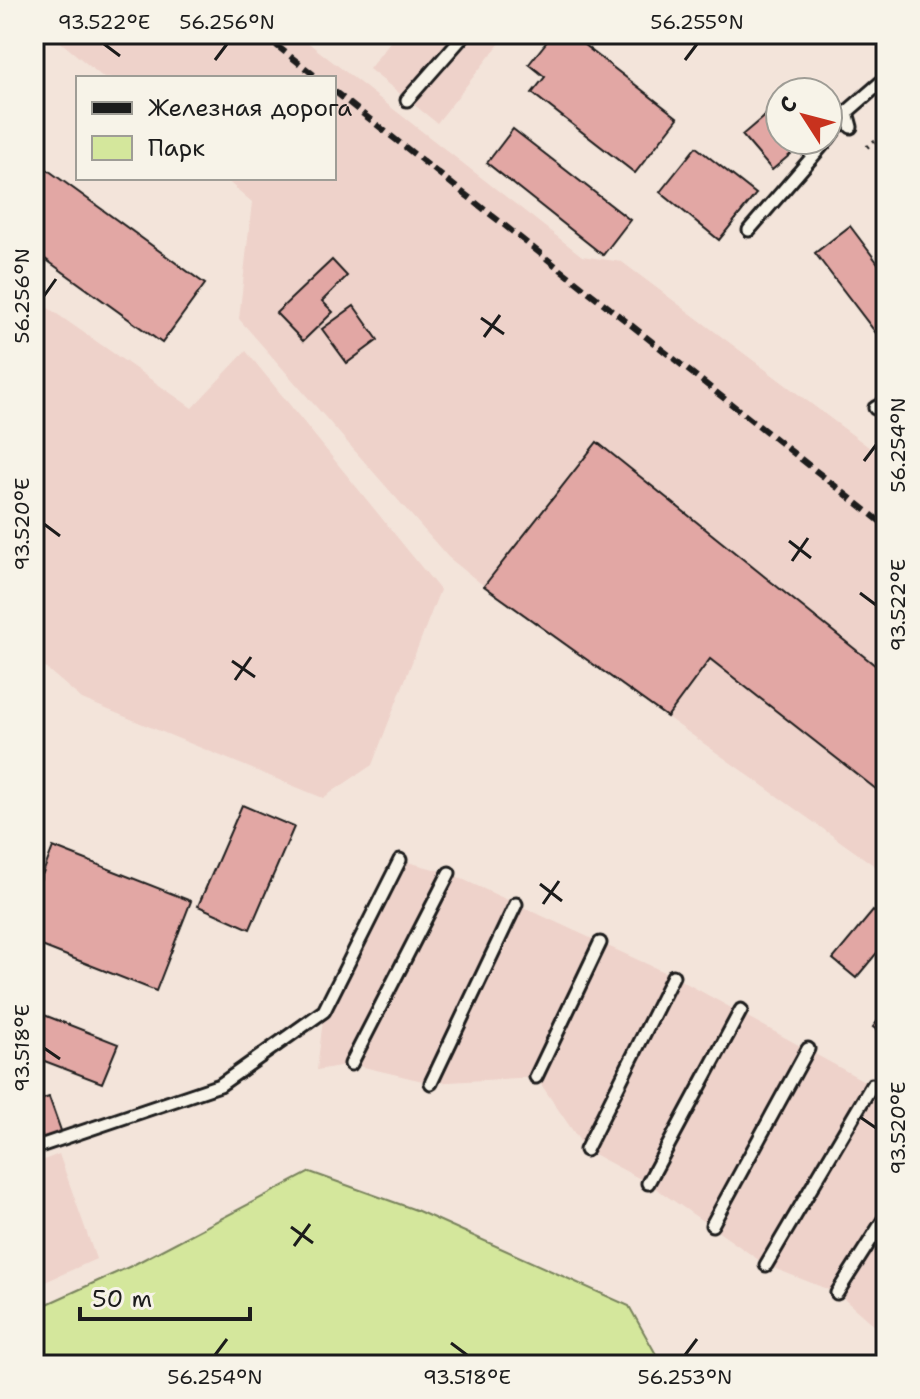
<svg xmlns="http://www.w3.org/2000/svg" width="920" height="1399" viewBox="0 0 920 1399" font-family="'Shantell Sans',sans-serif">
  <rect width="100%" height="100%" fill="#f3e4da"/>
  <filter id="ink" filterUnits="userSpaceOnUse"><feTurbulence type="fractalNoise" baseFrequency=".0125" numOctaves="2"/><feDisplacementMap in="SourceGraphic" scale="16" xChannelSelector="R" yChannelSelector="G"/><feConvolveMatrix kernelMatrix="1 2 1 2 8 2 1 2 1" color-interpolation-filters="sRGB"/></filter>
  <g filter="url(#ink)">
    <path fill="#eed2ca" d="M51,34H297L582,256L622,262L886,460V874L484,586L448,557L239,319L252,202L224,178H334V78H104Z
      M396,34H507L437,123L369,69Z
      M34,298L192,408L246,351L440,590L372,765L323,798L82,699L34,658Z
      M400,860L449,873L673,976L886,1093V1336L837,1293L766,1265L648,1183L586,1150L536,1077L431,1083L351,1064L317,1070L324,1011Z
      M59,1154L96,1259L34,1287V1164Z"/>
    <path fill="#d4e79c" stroke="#78825c" stroke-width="2" d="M310,1172L416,1210L629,1306L662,1365H34V1310L131,1266Z"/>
    <path fill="#e2a7a4" stroke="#1c1c1c" stroke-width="2" d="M553,34H570L678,118L635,173L532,93L545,77L529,64Z
      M768,113L780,127V140H791L798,148L772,170L742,135Z
      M513,129L630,220L603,255L487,163Z
      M696,147L756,194L719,240L660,192Z
      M34,160L205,284L162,343L34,251Z
      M850,226L886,274V325L876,333L815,253Z
      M332,260L347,276L322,301L333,312L303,341L276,313Z
      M354,306L378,340L347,363L322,329Z
      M597,442L886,674V797L710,659L667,717L484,586Z
      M242,805L294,827L250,929L198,906Z
      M53,847L191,901L156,991L34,943V896Z
      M873,911L886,922V942L856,978L833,959Z
      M886,1010V1037L873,1027Z
      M34,1011L118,1044L102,1083L34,1057Z
      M49,1097L65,1142L34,1153V1102Z"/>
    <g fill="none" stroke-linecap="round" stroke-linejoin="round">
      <defs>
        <path id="lane" d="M407,100L465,34
          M851,127L847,112L886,78
          M828,139L847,112
          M749,230L827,140
          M875,408L886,402
          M351,1064L449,873
          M536,1077L600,943
          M431,1083L516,904
          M34,1148L220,1085L324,1011L400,860
          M586,1150L673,976
          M648,1183L741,1010
          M712,1225L808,1049
          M766,1265L872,1085
          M837,1293L886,1216"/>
      </defs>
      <use href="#lane" stroke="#1c1c1c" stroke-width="17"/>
      <path stroke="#1c1c1c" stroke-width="4" stroke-dasharray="2 6" stroke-linecap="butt" d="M867,147L886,132"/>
      <use href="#lane" stroke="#f7f3e8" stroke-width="11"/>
      <path stroke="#1c1c1c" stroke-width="6" stroke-dasharray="12 6" stroke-linecap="butt" d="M262,34L318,78
        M334,91L886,526"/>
    </g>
  </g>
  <path fill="none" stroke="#1c1c1c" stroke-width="3" d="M104,44L120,56M215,60L227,44M685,60L697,44M44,296L56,279M481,318L504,334M484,337L500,315M864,461L876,445M44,524L60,536M789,541L811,558M792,561L808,538M860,593L876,605M232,661L255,677M235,680L251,657M540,884L562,901M543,904L559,881M44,1048L60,1059M860,1117L876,1128M291,1227L313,1243M294,1246L310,1224M451,1343L467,1355M215,1355L227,1339M685,1355L697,1339"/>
  <rect width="920" height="1399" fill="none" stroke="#f7f3e8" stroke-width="88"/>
  <rect x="76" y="76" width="260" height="104" fill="#f7f3e8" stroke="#9f9d96" stroke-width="2"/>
  <rect x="92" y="102" width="40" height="12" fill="#1c1c1c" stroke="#9f9d96" stroke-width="2"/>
  <text x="148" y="116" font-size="24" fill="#1c1c1c">Железная дорога</text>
  <rect x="92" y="136" width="40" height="24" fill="#d4e79c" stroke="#9f9d96" stroke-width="2"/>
  <text x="148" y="156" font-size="24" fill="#1c1c1c">Парк</text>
  <g transform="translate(804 116) rotate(306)"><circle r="38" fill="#f7f3e8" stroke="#9f9d96" stroke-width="2"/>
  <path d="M0-6L14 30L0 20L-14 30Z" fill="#c8321e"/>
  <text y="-12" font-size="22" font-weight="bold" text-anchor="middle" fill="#1c1c1c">С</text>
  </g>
  <path d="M80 1307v12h170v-12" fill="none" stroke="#1c1c1c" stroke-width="4"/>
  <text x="92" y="1307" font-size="24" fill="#1c1c1c" stroke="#f7f3e8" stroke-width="6" paint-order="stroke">50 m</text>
  <rect x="44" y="44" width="832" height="1311" fill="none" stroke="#1c1c1c" stroke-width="3"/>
  <g font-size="20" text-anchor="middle" fill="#1c1c1c">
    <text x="104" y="29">93.522°E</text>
    <text x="227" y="29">56.256°N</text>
    <text x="697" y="29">56.255°N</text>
    <text transform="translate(22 296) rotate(-90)" y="7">56.256°N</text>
    <text transform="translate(898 445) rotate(-90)" y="7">56.254°N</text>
    <text transform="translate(22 524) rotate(-90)" y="7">93.520°E</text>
    <text transform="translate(898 605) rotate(-90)" y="7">93.522°E</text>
    <text transform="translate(22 1048) rotate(-90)" y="7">93.518°E</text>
    <text transform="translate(898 1128) rotate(-90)" y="7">93.520°E</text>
    <text x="215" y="1384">56.254°N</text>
    <text x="467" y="1384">93.518°E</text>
    <text x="685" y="1384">56.253°N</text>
  </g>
</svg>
